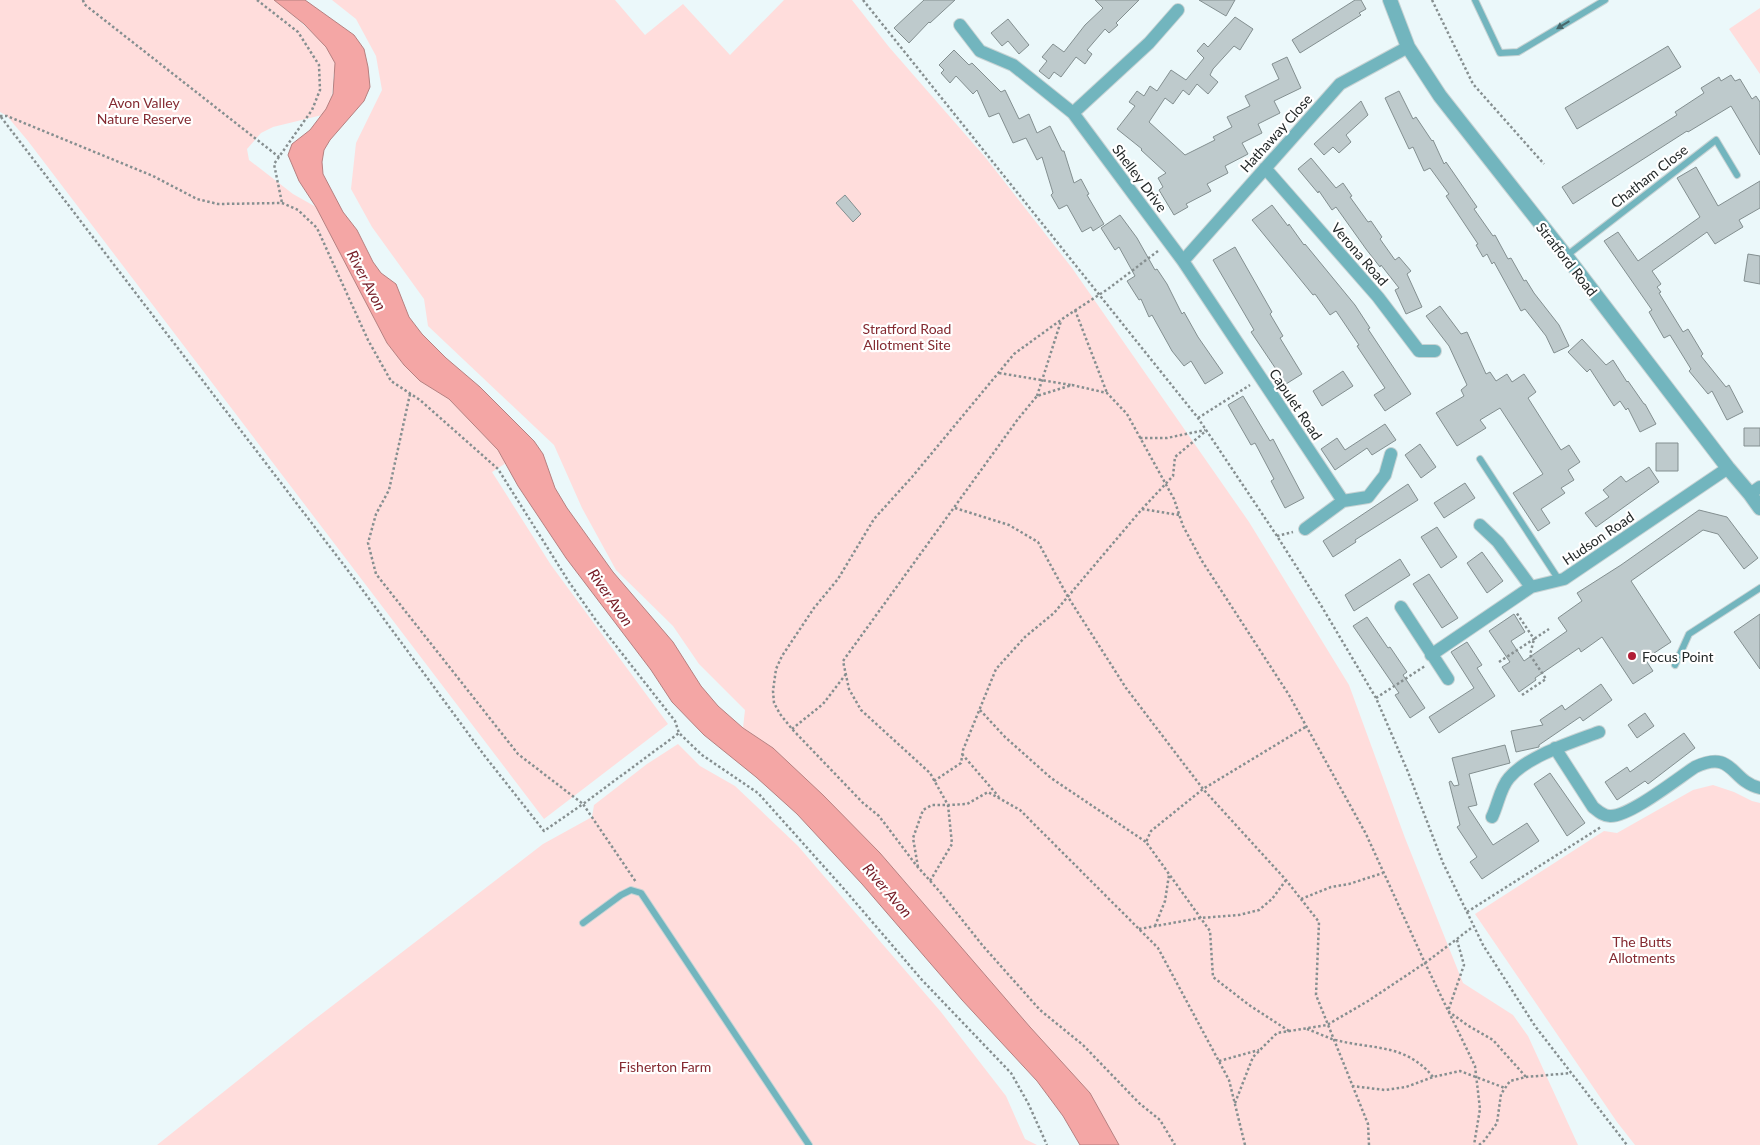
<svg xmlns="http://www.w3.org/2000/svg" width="1760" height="1145" viewBox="0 0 1760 1145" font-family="Lato,sans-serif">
  <rect width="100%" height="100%" fill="#ebf8fa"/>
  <path fill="#ffdddc" d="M0,0H274C288,12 332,45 335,64C336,68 333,74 333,79C333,93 331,104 322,115L273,127L261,133L247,149L249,160L293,194L316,207L387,343L404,365L420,381L449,399L498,450L506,463L492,472L551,565L668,724L544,819L28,141L7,116L0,112Z
    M332,0H615L645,35L683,4L730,55L784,0H852L889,47L985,157L1072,268L1249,522L1349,685L1405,838L1463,983L1513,1015L1528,1036L1578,1145H1119L1090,1093L1030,1027L880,853L773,748L743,728L745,710L699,664L673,626L616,570L582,508L554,445L428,326L424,299L372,227L351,189L356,143L382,90L376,56L356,19Z
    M1760,8V74L1729,29Z
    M678,744L700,766L735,786L798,846L941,1012L1006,1096L1025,1139L1037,1145H157L306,1026L543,844L592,817L594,805L647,764Z
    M1713,785L1734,792L1752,801L1760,803V1145H1635L1617,1122L1475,914L1604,831L1617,833L1693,790Z"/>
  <path fill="#f4a6a5" stroke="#b68080" d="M274,0H305L354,35L364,49L368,67L370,87L364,101L330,140L324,150L322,162L323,174L343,212L357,230L373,262L381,273L396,284L409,317L422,334L446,358L480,387L534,441L543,454L555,488L567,508L613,572L673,642L701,686L718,706L743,728L773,748L823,795L880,853L1030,1027L1090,1093L1119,1145H1080L1063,1116L1037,1081L962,1000L862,884L797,814L756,777L704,735L672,702L651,670L566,558L518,486L498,450L449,399L420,381L404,365L387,343L316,207L299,181L288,155L292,144L310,130L326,109L333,94L335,63L326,47L304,24Z"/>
  <path fill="#becacc" stroke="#838f90" d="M924,0H955L930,23L929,22L909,43L894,28Z
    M1095,0H1139L1116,23L1118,25L1109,33L1105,29L1087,50L1092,54L1085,64L1076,57L1061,77L1054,72L1049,79L1039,71L1047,61L1042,57L1053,44L1064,52L1085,25L1103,8Z
    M1199,0H1235L1226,16Z
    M1355,0H1361L1366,9L1359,13L1361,15L1300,53L1292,40Z
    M1235,17L1253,29L1240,50L1234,46L1213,69L1210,75L1218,82L1208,94L1197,84L1189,95L1183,90L1173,104L1165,98L1149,122L1185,155L1215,140L1213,137L1232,127L1227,117L1250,106L1245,96L1279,79L1272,64L1287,57L1301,88L1274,101L1280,113L1258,124L1262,133L1242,143L1248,154L1225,166L1228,173L1207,184L1211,191L1186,204L1188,207L1174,215L1159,190L1163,187L1158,178L1166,173L1141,150L1142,149L1117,129L1135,106L1129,102L1137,91L1144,96L1150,86L1157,91L1171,70L1186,80L1204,58L1197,51L1204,43L1208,47Z
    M1008,19L1029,45L1019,54L1008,41L1002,46L991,33Z
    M1668,46L1681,67L1577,129L1565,108Z
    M954,50L969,65L972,63L1001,92L1005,90L1019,119L1029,114L1037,133L1050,126L1062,151H1064L1074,183L1081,179L1089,194L1087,195L1104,224L1093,231L1091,227L1082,232L1067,205L1059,209L1051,195L1053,193L1042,157L1037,160L1026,138L1013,143L999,113L989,117L977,90L973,94L956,76L950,83L941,73L944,70L939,65Z
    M1731,75L1735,81L1740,79L1752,99L1756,96L1760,102V155L1731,106L1688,132L1687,131L1573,204L1562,187L1677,115L1675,112L1704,93L1701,88L1719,77L1721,81Z
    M1399,91L1413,119L1416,117L1432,141L1433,140L1444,164L1446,162L1477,207L1474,209L1493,236L1495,235L1508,259L1511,258L1524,281L1526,280L1534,293L1559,325L1569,346L1554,353L1546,336L1525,309L1521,311L1494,262L1492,264L1487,254L1483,257L1476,245L1478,244L1446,196L1449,194L1430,168L1424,171L1413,147L1409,149L1385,98Z
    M1361,101L1368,115L1346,135L1351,142L1339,153L1333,147L1324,155L1314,144Z
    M1311,158L1336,188L1343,183L1352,196L1350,197L1368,222L1371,221L1382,237L1380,239L1395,260L1399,257L1411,271L1407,274L1422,307L1406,314L1395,290L1399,288L1381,265L1380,267L1366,249L1336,207L1332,210L1319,191L1318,193L1298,169Z
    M1696,167L1718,206L1760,181V208L1739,220L1743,227L1715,244L1707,232L1652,271L1661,284L1657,287L1661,292L1659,293L1683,332L1688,329L1703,354L1701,356L1726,387L1729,385L1743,412L1727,420L1712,391L1708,394L1689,371L1691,369L1670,335L1664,338L1649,312L1652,310L1604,241L1618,232L1638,261L1700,217L1677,178Z
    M845,195L861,214L853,222L836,203Z
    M1272,205L1288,226L1289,224L1304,245L1305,244L1355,305L1370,328L1368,329L1411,394L1385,411L1374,395L1385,388L1357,346L1359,345L1336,311L1330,315L1315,294L1313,295L1252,220Z
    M1120,215L1137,238L1155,270L1157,269L1167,284L1182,314L1184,312L1198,337L1223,373L1205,384L1191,361L1184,366L1172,351L1152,315L1149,317L1141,299L1139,300L1127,281L1135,276L1119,247L1115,250L1101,228Z
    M1235,247L1272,312L1270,314L1283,336L1280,338L1302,374L1286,384L1251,332L1254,330L1213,260Z
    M1748,254L1760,256V284L1744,281Z
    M1440,306L1461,334L1467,332L1486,374L1490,372L1496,381L1507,374L1512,382L1524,374L1536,392L1528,398L1561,450L1569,445L1580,462L1568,470L1574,480L1561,488L1565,493L1541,509L1550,523L1538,531L1513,493L1543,474L1500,408L1480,420L1486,428L1457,446L1436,413L1464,396L1461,390L1467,385L1449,346L1426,316Z
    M1582,339L1606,365L1613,360L1627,382L1628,381L1644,404H1645L1656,424L1640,432L1628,408L1626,410L1620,401L1614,406L1590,369L1587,372L1568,352Z
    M1343,371L1353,386L1322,406L1313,391Z
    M1243,396L1270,441L1273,439L1304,498L1285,508L1271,481L1274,479L1255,443L1251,445L1228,405Z
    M1385,424L1396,440L1372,455L1367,448L1335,470L1321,449L1337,438L1345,450Z
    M1744,428H1760V446H1744Z
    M1656,443H1678V471H1656Z
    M1420,444L1436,467L1421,478L1405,455Z
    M1649,467L1659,482L1596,527L1585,513L1609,497L1603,490L1621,476L1626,482Z
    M1465,483L1475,498L1444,518L1434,503Z
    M1408,484L1418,500L1355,540L1356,542L1333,557L1323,541Z
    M1699,510L1727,517L1758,558L1744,569L1718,534L1703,530L1631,581L1671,642L1645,659L1653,671L1633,684L1602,637L1581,652L1579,648L1535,678L1536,680L1519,692L1502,667L1510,662L1489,631L1514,614L1525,632L1511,641L1524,661L1567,631L1558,618L1582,601L1577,593L1621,565Z
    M1437,527L1457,557L1441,568L1421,537Z
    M1482,552L1503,581L1487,593L1467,563Z
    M1400,559L1410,575L1354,611L1345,595Z
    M1429,574L1458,618L1442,628L1413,584Z
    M1760,614V669L1734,632Z
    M1367,617L1388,648L1390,647L1407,672L1403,675L1425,708L1410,718L1395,695L1399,693L1353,626Z
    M1467,642L1482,665L1477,668L1495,696L1439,733L1429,717L1474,688L1451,652Z
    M1601,684L1612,700L1583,721L1580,717L1539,745V747L1516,752L1511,731L1543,725L1540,720L1562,705L1565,710Z
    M1645,713L1654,726L1637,738L1628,725Z
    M1684,733L1695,748L1648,784L1645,781L1617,800L1605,782L1627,767L1630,772Z
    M1505,745L1510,763L1469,774L1477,805L1468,807L1493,845L1527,823L1539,841L1482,879L1470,862L1477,857L1457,827L1460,825L1449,782L1451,781L1454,786L1459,785L1452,758Z
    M1550,773L1585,823L1567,836L1534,784Z"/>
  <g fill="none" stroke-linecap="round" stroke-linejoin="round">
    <defs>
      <path id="service" d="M1475,0L1500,53L1518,52L1605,0
        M1566,256L1716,140L1737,175
        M1480,459L1559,580
        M1675,665L1689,634L1760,588
        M583,923L621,895L631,890L641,893L809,1145"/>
      <path id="minor" d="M960,25L980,51L1013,65L1073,113L1183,261L1343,501L1368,497L1385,475L1391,454
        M1073,113L1149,43L1178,10
        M1265,168L1378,297L1419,351H1435
        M1183,261L1340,84L1408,47
        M1750,494L1760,487
        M1480,525L1498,542L1531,587
        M1305,529L1343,501
        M1401,607L1448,679
        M1431,655L1531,587L1564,579L1728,468
        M1555,748L1593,807C1598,811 1603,816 1610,816C1629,817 1677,779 1695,767C1734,749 1730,781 1760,788
        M1492,817C1498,805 1500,788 1509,778C1527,756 1573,742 1599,732"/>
      <path id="tertiary" d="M1390,0L1408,47L1440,96L1566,256L1728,468L1750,494L1760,508"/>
    </defs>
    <use href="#service" stroke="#c7d3d4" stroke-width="8"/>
    <use href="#minor" stroke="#c7d3d4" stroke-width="14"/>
    <use href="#tertiary" stroke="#c7d3d4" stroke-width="16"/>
    <path stroke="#868f90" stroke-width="2.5" stroke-dasharray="2.5 2.5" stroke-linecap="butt" d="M83,0L84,4L279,157
      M257,0L298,32L319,65L320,90L312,110L274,164L282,203
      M863,0L1198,418L1277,536L1322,607L1376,698L1408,772L1443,863L1483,945L1535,1026L1627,1145
      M1432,0L1473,84L1544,164
      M0,116H7L153,176L197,199L218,204L282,203L298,210L317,228L368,340L391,381L420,400L498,469L569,582L595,619L675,721L679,733L702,755L758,793L844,889L922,980L1011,1073L1028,1103L1047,1145
      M1,117L356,581L484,755L544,831L583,804L636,882
      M1158,251L1108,289L1065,317L1014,354L912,477L874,519L838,579L814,608L782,656L776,669L773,691L774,703L780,714L792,729L863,803L879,816L916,865L940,892L983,946L1040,1010L1083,1045L1139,1103L1160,1120L1175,1145
      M1075,310L1107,393
      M999,373L1071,385
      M410,394L389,490L376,514L368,543L376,574L518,754L583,804L679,733
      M1037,396L1061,321
      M1198,418L1250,385
      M1140,438H1167L1205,430
      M955,508L1009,525L1038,542L1068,597L1126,688L1203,789L1286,880L1319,922L1316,995L1368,1124L1369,1145
      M1142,509L1179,515
      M1277,536L1293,532
      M1499,662L1534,639L1516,612
      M1522,695L1546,679L1530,655L1534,639L1549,629
      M1376,698L1425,666
      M980,710L1005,737L1051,778L1146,842
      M792,729L823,704L846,674
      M962,754L999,797
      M934,781L961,763L963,750L996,669L1025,637L1054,613L1142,509L1173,476L1175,457L1207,430
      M918,867L913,838L923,810L932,805H948L952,844L930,881
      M1301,899L1331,887L1349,884L1383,873
      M1467,912L1601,827
      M1155,926L1165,901L1169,875
      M1139,929L1200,918L1239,915L1259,910L1272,899L1286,880
      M1457,940L1464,965L1448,1011L1467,1025L1493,1040L1526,1077
      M1307,1029C1315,1032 1324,1036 1332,1039C1369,1050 1405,1042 1433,1077
      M1289,1031L1249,1005L1213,977L1210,931L1146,842L1151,831L1203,789L1307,726
      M1219,1061L1259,1050
      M1352,1086L1385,1090L1406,1087L1433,1077L1460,1071L1505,1088
      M1235,1103L1253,1057L1277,1033L1327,1025L1368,1001L1425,963L1474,926
      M1245,1145L1229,1080L1158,948L1020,810L988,792L967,804L948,805L930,773L861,710L849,689L843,661L1018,419L1037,396L1072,385L1107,393L1127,414L1174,499L1183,526L1202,561L1289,695L1366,834L1425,963L1475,1066L1480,1109L1474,1145
      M1479,1145L1484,1141L1497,1123L1501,1094L1510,1081L1526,1077L1571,1073"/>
    <use href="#service" stroke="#72b5be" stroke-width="6"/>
    <use href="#minor" stroke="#72b5be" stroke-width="12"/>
    <use href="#tertiary" stroke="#72b5be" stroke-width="14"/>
  </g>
  <defs><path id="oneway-solid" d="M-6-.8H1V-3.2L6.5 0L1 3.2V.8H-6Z" transform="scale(1.25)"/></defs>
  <use fill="#47686c" href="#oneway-solid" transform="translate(1563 25) rotate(149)"/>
  <circle fill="#b11d35" stroke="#fff" stroke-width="2" cx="1632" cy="656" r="5"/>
  <g text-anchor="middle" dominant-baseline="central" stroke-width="4.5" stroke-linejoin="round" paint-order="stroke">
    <g font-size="14" fill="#842a31" stroke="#fff">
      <text x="144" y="102">Avon Valley<tspan x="144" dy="16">Nature Reserve</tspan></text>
      <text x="907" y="328">Stratford Road<tspan x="907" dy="16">Allotment Site</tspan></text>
      <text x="1642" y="941">The Butts<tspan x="1642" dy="16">Allotments</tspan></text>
      <text x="665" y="1066">Fisherton Farm</text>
    </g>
    <g font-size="14" fill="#242929" stroke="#fff">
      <text transform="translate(1276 133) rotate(-48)">Hathaway Close</text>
      <text transform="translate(1649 176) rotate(-38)">Chatham Close</text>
      <text transform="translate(1140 178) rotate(53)">Shelley Drive</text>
      <text transform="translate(1360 254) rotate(49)">Verona Road</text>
      <text transform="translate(1567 259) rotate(52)">Stratford Road</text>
      <text transform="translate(1296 404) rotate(56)">Capulet Road</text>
      <text transform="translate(1598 538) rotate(-34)">Hudson Road</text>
    </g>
    <g font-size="14" fill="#242929" stroke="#fff" text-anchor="start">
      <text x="1642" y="656">Focus Point</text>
    </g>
    <g font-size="15" font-style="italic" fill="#751b25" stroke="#fff">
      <text transform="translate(367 280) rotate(62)">River Avon</text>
      <text transform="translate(611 597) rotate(55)">River Avon</text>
      <text transform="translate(888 890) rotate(49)">River Avon</text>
    </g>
  </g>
</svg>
